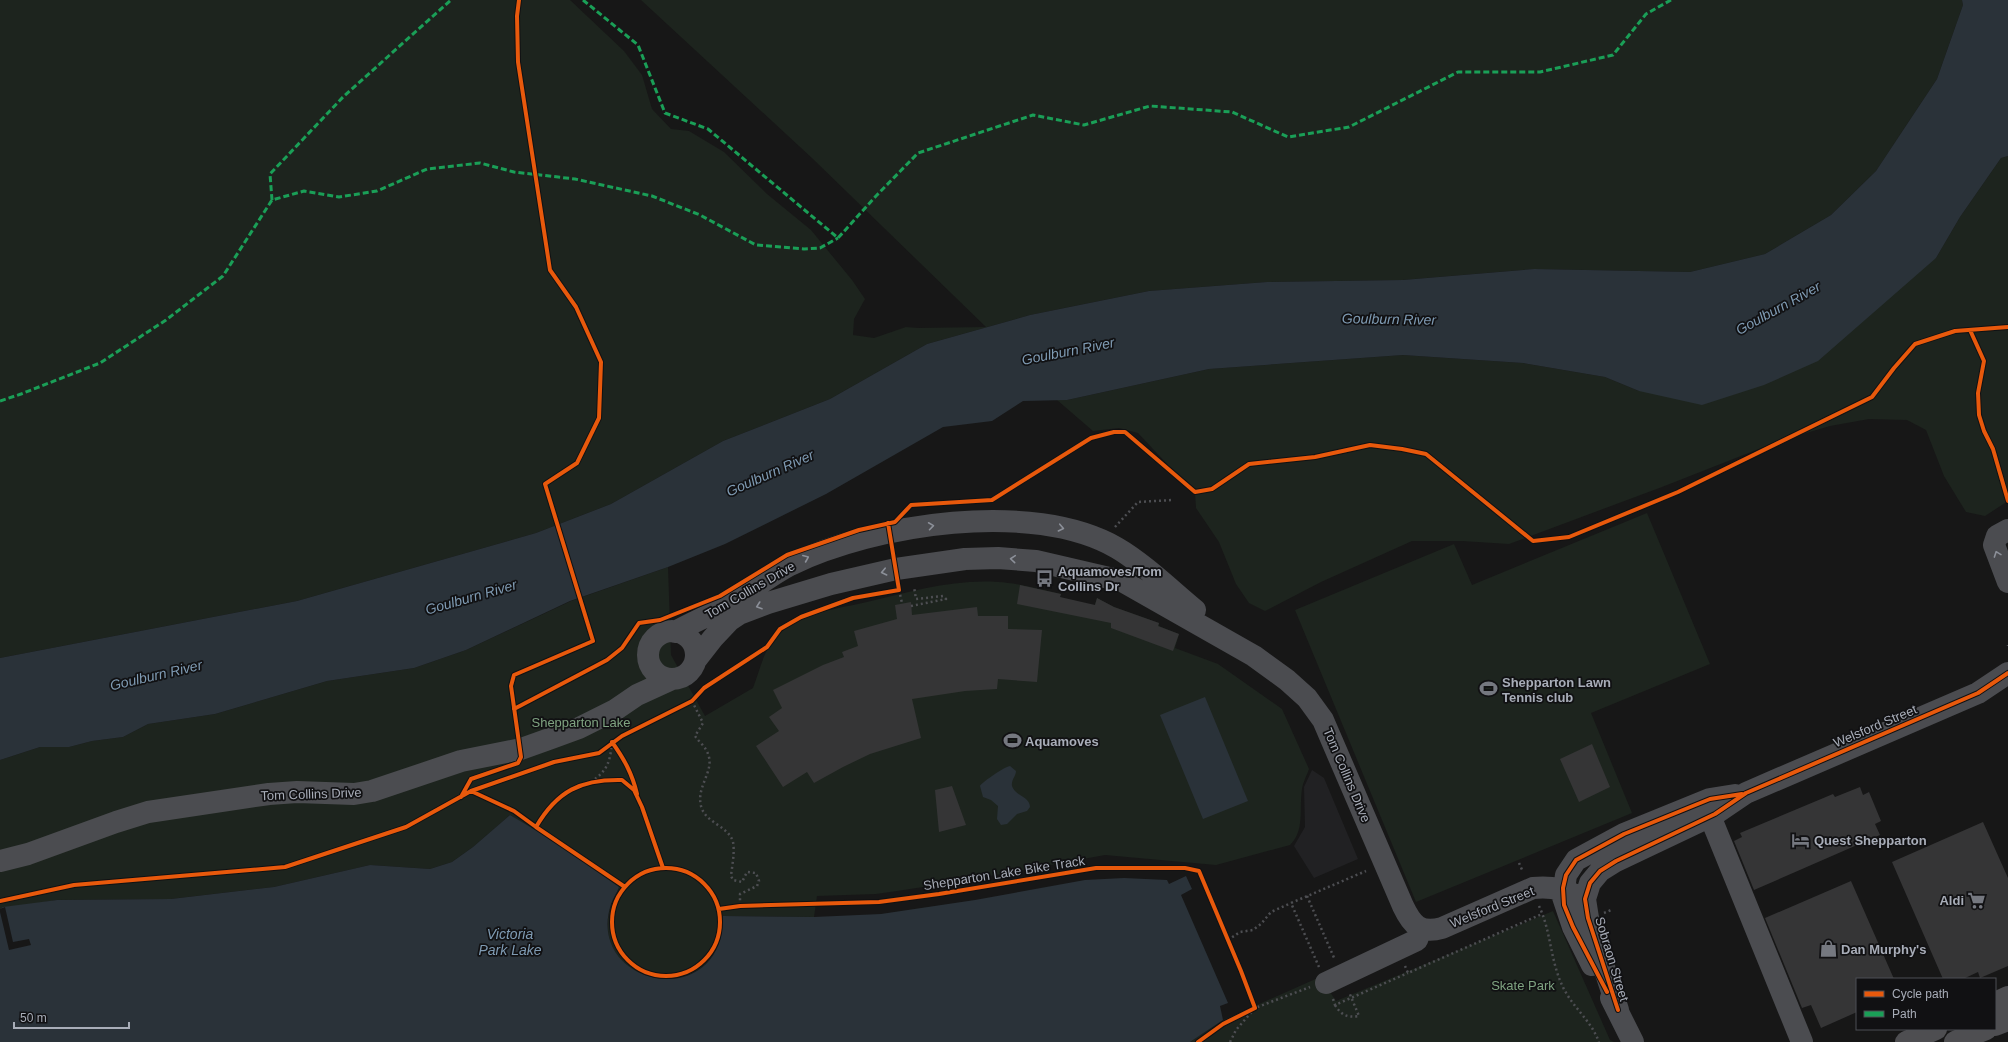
<svg xmlns="http://www.w3.org/2000/svg" width="2008" height="1042" viewBox="0 0 2008 1042" font-family="Arial,sans-serif">
  <rect width="100%" height="100%" fill="#171717"/>
  <path fill="#212123" d="M1312,770L1324,778L1358,859L1314,878L1294,846L1305,827L1304,787Z"/>
  <path fill="#1d241e" d="M0,0H570L624,51L642,75L652,109L671,129L689,131L724,152L767,194L811,230L852,280L865,299L854,319L853,335L874,338L906,327L918,328L986,327L813,159L641,0H1962L1963,5L1937,79L1876,171L1831,215L1765,254L1690,272L1534,269L1403,280L1267,282L1149,291L1030,315L927,344L830,399L723,441L611,504L536,533L297,601L0,658Z
    M2008,156V501L1985,516L1966,512L1944,476L1926,430L1907,420L1869,419L1830,426L1779,441L1662,487L1509,544L1462,541H1412L1321,582L1265,611L1249,603L1236,584L1219,542L1196,508L1195,492L1191,485L1169,466L1138,433L1119,428L1093,431L1057,400H1067L1209,369L1403,355L1523,363L1605,377L1639,391L1936,258L1960,217L2001,158Z
    M1647,513L1710,664L1591,713L1632,813L1416,902L1295,610L1454,544L1472,585Z
    M668,567L671,655L705,716L753,688C760,670 764,647 779,634C803,612 837,609 867,602C910,592 953,579 998,582C1019,583 1041,590 1061,594L1060,597L1093,610L1097,598L1114,607L1159,623V626L1179,634L1175,648L1218,664L1282,709L1309,769C1307,775 1303,782 1302,789C1299,808 1305,831 1290,845L1216,865L1105,855L962,881L897,891L876,894L817,896L814,917L723,916C723,1008 601,991 608,919C609,907 615,898 619,887L510,815L473,847L452,862L430,869L370,865L274,887L171,899L57,900L0,909V760L40,747H69L92,741L123,737L148,724L215,714L327,681L414,668L466,650L571,601Z
    M1553,911L1610,1040L1614,1042H1190L1223,1020L1320,977L1336,1001Z"/>
  <path fill="#2a3239" d="M1962,0H2008V156L2001,158L1960,217L1936,258L1818,361L1764,385L1702,405L1639,391L1605,377L1523,363L1403,355L1209,369L1067,400L1023,401L992,421L943,427L826,494L725,544L668,567L570,601L466,650L414,668L327,681L215,714L148,724L123,737L92,741L69,747H40L0,760V658L297,601L536,533L611,504L723,441L830,399L927,344L1030,315L1149,291L1267,282L1403,280L1534,269L1690,272L1765,254L1831,215L1876,171L1937,79L1963,5Z
    M1205,697L1248,801L1203,819L1160,715Z
    M1010,766L1016,771C1016,776 1011,780 1012,786C1015,796 1030,796 1030,807L1027,811L1017,814L1007,824L1001,825L997,819L998,806L991,800L983,797L980,786C982,782 1006,766 1010,766Z
    M510,815L552,840L619,887C617,893 613,898 611,904C584,987 724,1015 723,916L814,917L881,914L975,900L1085,880L1124,878L1167,880L1169,884L1186,876L1192,889L1181,895L1228,1003L1220,1006L1223,1020L1190,1042H0V909L3,907L57,900L171,899L274,887L370,865L430,869L452,862L473,847Z"/>
  <path fill="#171717" d="M5,907L13,942L29,939L31,945L9,950L0,912V909Z"/>
  <path fill="#353536" d="M1020,585L1061,594L1060,597L1095,605L1097,598L1114,607L1159,623L1158,626L1179,634L1173,651L1111,628V623L1017,604Z
    M911,602L912,615L977,607L978,616H1008V629L1042,630L1037,682L998,679L997,689L965,691L912,699L921,738L870,754L843,767L814,783L807,772L783,787L756,746L779,731L769,717L782,708L773,690L823,665L844,657L842,652L858,646L854,631L897,619L895,605Z
    M1592,744L1610,787L1579,802L1560,759Z
    M952,786L966,825L939,832L935,790Z
    M1860,787L1863,795L1869,792L1881,821L1875,824L1880,835L1754,890L1734,841L1742,837L1740,833L1833,794L1835,797Z
    M1983,822L2008,878V966L1980,978L1978,972L1963,979H1943L1892,862Z
    M1851,881L1894,979H1857V1012L1821,1028L1811,1005L1802,1008L1765,918Z"/>
  <g fill="none" stroke-linecap="round" stroke-linejoin="round">
    <path stroke="#4d4e52" stroke-width="2.5" stroke-dasharray="2 3" stroke-linecap="butt" d="M1115,527L1138,502L1173,500
      M899,590L902,603
      M911,606L946,599L943,596L916,599L914,587
      M2008,645V646
      M692,701L703,723L695,736C699,742 706,747 708,754C715,771 696,786 701,806C705,823 729,826 733,842C735,853 732,866 731,876L733,880L742,882L747,872L756,873L759,881L757,886L740,894V906
      M591,782C608,770 610,762 612,742
      M1519,863L1523,872
      M1307,896L1335,960
      M1539,906C1551,931 1550,959 1562,985C1571,1006 1591,1020 1599,1042
      M1604,913L1611,910
      M1228,940L1240,932L1253,930L1261,924L1271,912L1291,903
      M1405,966L1408,973L1542,914
      M1319,967L1291,903L1366,871
      M1333,999L1335,1005L1408,973
      M1335,1005C1341,1015 1347,1018 1359,1016L1349,992
      M1230,1042L1236,1030L1255,1008L1310,987"/>
    <path stroke="#4b4c50" stroke-width="22" d="M2008,530L1997,536L1994,545L2008,582
      M648 655a24 24 0 1 1 48 0a24 24 0 1 1-48 0Z
      M675,632C693,622 713,614 731,603C751,591 769,576 790,565C874,524 1032,499 1117,548C1143,563 1172,591 1195,610
      M695,661L713,638L730,620L739,614L768,603L831,584L896,569L965,559L998,558L1036,561L1122,581L1254,656L1287,680L1307,698L1323,720L1403,906C1412,925 1420,934 1442,928L1533,888C1555,886 1565,890 1585,899
      M1710,816L1802,1042
      M0,861L28,854L116,822L148,812L269,794L297,792L354,794L372,791L461,761L521,749L549,739L579,728L615,710L637,695L672,679
      M1592,965L1573,927L1563,897L1566,875L1576,860L1624,834L1710,799L1735,795
      M1326,983L1417,940L1421,929
      M1611,998L1633,1042
      M1618,1010L1588,918L1585,899L1590,883L1600,871L1616,861L1715,814L1746,793L1978,693L2008,673"/>
    <path stroke="#4e4e51" stroke-width="22" d="M1995,1003L2008,997
      M1995,1025L2008,1020
      M1906,1042L1936,1029
      M1955,1042L1986,1029"/>
    <path stroke="#1a9f57" stroke-width="3" stroke-dasharray="6 3" stroke-linecap="butt" d="M583,0L638,45L665,113L708,129L838,238L876,196L918,153L1033,115L1084,125L1150,106L1232,112L1288,137L1349,127L1458,72H1540L1613,55L1646,14L1671,0
      M272,200L270,174L344,96L451,0
      M0,401L21,394L100,363L166,320L223,276L272,200L304,191L339,197L377,191L427,169L480,163L514,172L575,179L652,196L700,215L756,245L804,249L820,248L838,238"/>
    <defs>
      <path id="cycleway" d="M1970,330L1984,361L1978,393L1979,415L1984,431L1993,449L2008,501
        M514,709L607,660L622,648L639,623L660,620L720,596L787,555L859,530L895,522L911,505L992,500L1091,438L1114,432H1125L1195,492L1212,489L1249,464L1315,457L1370,445L1402,449L1426,454L1533,541L1569,537L1678,492L1872,397L1894,368L1915,344L1955,331L2008,327
        M612,742C624,759 632,773 637,794
        M471,791L554,762L599,753L622,736L692,701L704,688L767,647L780,629L801,617L853,598L899,590L888,523
        M461,797L471,779L518,763L521,757L511,686L514,675L593,641L545,484L577,463L599,418L601,362L576,307L550,270L518,62L517,16L519,0
        M612 922a54 54 0 1 1 108 0a54 54 0 1 1-108 0Z
        M625,887L536,827C557,791 581,779 622,780L634,790L642,807L663,868
        M0,901L74,885L285,867L406,827L471,791L514,811L536,827
        M719,909L740,906L879,902L939,894L1096,868H1185L1199,871L1241,971L1255,1008L1223,1024L1198,1042
        M1607,992L1573,927L1564,905L1563,888L1566,875L1576,860L1624,834L1710,799L1742,794
        M1618,1010L1588,918L1585,899L1590,883L1600,871L1616,861L1715,814L1746,793L1978,693L2008,673"/>
    </defs>
    <use href="#cycleway" stroke="#111113" stroke-width="6"/>
    <use href="#cycleway" stroke="#e8590c" stroke-width="4"/>
  </g>
  <defs><path id="oneway-chevron" d="M-2-3.5L2.5 0L-2 3.5" fill="none" stroke-width="1.6" stroke-linecap="round" stroke-linejoin="round"/></defs>
  <g stroke="#8c9099">
    <use href="#oneway-chevron" transform="translate(931 526) rotate(-8)"/>
    <use href="#oneway-chevron" transform="translate(1061 528) rotate(12)"/>
    <use href="#oneway-chevron" transform="translate(1997 554) rotate(-110)"/>
    <use href="#oneway-chevron" transform="translate(806 558) rotate(-23)"/>
    <use href="#oneway-chevron" transform="translate(1013 559) rotate(-175)"/>
    <use href="#oneway-chevron" transform="translate(884 572) rotate(167)"/>
    <use href="#oneway-chevron" transform="translate(759 606) rotate(161)"/>
  </g>
  <defs>
    <symbol id="bus-bare" viewBox="-9 -9 18 18"><path d="M-5-6H5V4H4V6H2V4H-2V6H-4V4H-5ZM-3.5-4V0h7V-4ZM-3.5 1.2v1.5H-2V1.2ZM2 1.2v1.5H3.5V1.2Z" fill="#757880" stroke="#111113" stroke-width="2.5" paint-order="stroke"/></symbol>
    <symbol id="stadium-bare" viewBox="-9 -9 18 18"><path d="M0-5a6.5 5 0 1 0 0 10a6.5 5 0 1 0 0-10ZM-3.5-1.8h7v3.6h-7Z" fill="#757880" stroke="#111113" stroke-width="2.5" paint-order="stroke"/></symbol>
    <symbol id="hotel-bare" viewBox="-9 -9 18 18"><path d="M-6-4.5h1.5V1H6V5H4.5V3h-9V5H-6ZM-4 0a1.8 1.8 0 1 1 3.6 0ZM.5 0V-2.5h3Q6-2.5 6 0Z" fill="#757880" stroke="#111113" stroke-width="2.5" paint-order="stroke"/></symbol>
    <symbol id="supermarket-bare" viewBox="-9 -9 18 18"><path d="M-6-5.5h2.5l.6 2H6L4.5 2H-2.5L-4.4-4H-6ZM-1.5 3.2a1.3 1.3 0 1 0 .1 0ZM3 3.2a1.3 1.3 0 1 0 .1 0Z" fill="#757880" stroke="#111113" stroke-width="2.5" paint-order="stroke"/></symbol>
    <symbol id="shop-bare" viewBox="-9 -9 18 18"><path d="M-5-2.5h2.3a2.7 3.5 0 0 1 5.4 0H5L5.5 6h-11ZM-1.5-2.5h3a1.5 2.3 0 0 0-3 0Z" fill="#757880" stroke="#111113" stroke-width="2.5" paint-order="stroke"/></symbol>
  </defs>
  <g fill-rule="evenodd">
    <use href="#bus-bare" x="1032" y="566" width="25" height="25"/>
    <use href="#stadium-bare" x="1476" y="676" width="25" height="25"/>
    <use href="#stadium-bare" x="1000" y="728" width="25" height="25"/>
    <use href="#hotel-bare" x="1788" y="828" width="25" height="25"/>
    <use href="#supermarket-bare" x="1964" y="888" width="25" height="25"/>
    <use href="#shop-bare" x="1816" y="936" width="25" height="25"/>
  </g>
  <g text-anchor="middle" dominant-baseline="central" stroke-width="3.5" stroke-linejoin="round" paint-order="stroke">
    <g font-size="13" font-weight="bold" fill="#a8adb8" stroke="#111113" text-anchor="start">
      <text x="1058" y="571">Aquamoves/Tom<tspan x="1058" dy="15">Collins Dr</tspan></text>
      <text x="1502" y="682">Shepparton Lawn<tspan x="1502" dy="15">Tennis club</tspan></text>
      <text x="1025" y="741">Aquamoves</text>
      <text x="1814" y="840">Quest Shepparton</text>
      <text x="1964" y="900" text-anchor="end">Aldi</text>
      <text x="1841" y="949">Dan Murphy's</text>
    </g>
    <g font-size="13" fill="#a8adb8" stroke="#111113">
      <text transform="translate(750 590) rotate(-30)">Tom Collins Drive</text>
      <text transform="translate(1875 726) rotate(-23)">Welsford Street</text>
      <text transform="translate(1347 775) rotate(67)">Tom Collins Drive</text>
      <text transform="translate(311 794) rotate(-2)">Tom Collins Drive</text>
      <text transform="translate(1004 873) rotate(-9)">Shepparton Lake Bike Track</text>
      <text transform="translate(1492 907) rotate(-22)">Welsford Street</text>
      <text transform="translate(1612 959) rotate(73)">Sobraon Street</text>
    </g>
    <g font-size="13" fill="#7fa381" stroke="#111113">
      <text x="581" y="722">Shepparton Lake</text>
      <text x="1523" y="985">Skate Park</text>
    </g>
    <g font-size="14" font-style="italic" fill="#7f9bb3" stroke="#111113">
      <text transform="translate(1778 308) rotate(-29)">Goulburn River</text>
      <text transform="translate(1389 319) rotate(1)">Goulburn River</text>
      <text transform="translate(1068 351) rotate(-11)">Goulburn River</text>
      <text transform="translate(770 473) rotate(-24)">Goulburn River</text>
      <text transform="translate(471 597) rotate(-16)">Goulburn River</text>
      <text transform="translate(156 675) rotate(-13)">Goulburn River</text>
      <text x="510" y="934">Victoria<tspan x="510" dy="16">Park Lake</tspan></text>
    </g>
  </g>
  <rect x="1856" y="978" width="140" height="52" fill="#111113" stroke="#4d4f55"/>
  <rect x="1864" y="991" width="20" height="6" fill="#e8590c" stroke="#4d4f55"/>
  <text x="1892" y="998" font-size="12" fill="#a8adb8">Cycle path</text>
  <rect x="1864" y="1011" width="20" height="6" fill="#1a9f57" stroke="#4d4f55"/>
  <text x="1892" y="1018" font-size="12" fill="#a8adb8">Path</text>
  <path d="M14 1022v6h115v-6" fill="none" stroke="#a8adb8" stroke-width="2"/>
  <text x="20" y="1022" font-size="12" fill="#a8adb8" stroke="#111113" stroke-width="3" paint-order="stroke">50 m</text>
</svg>
